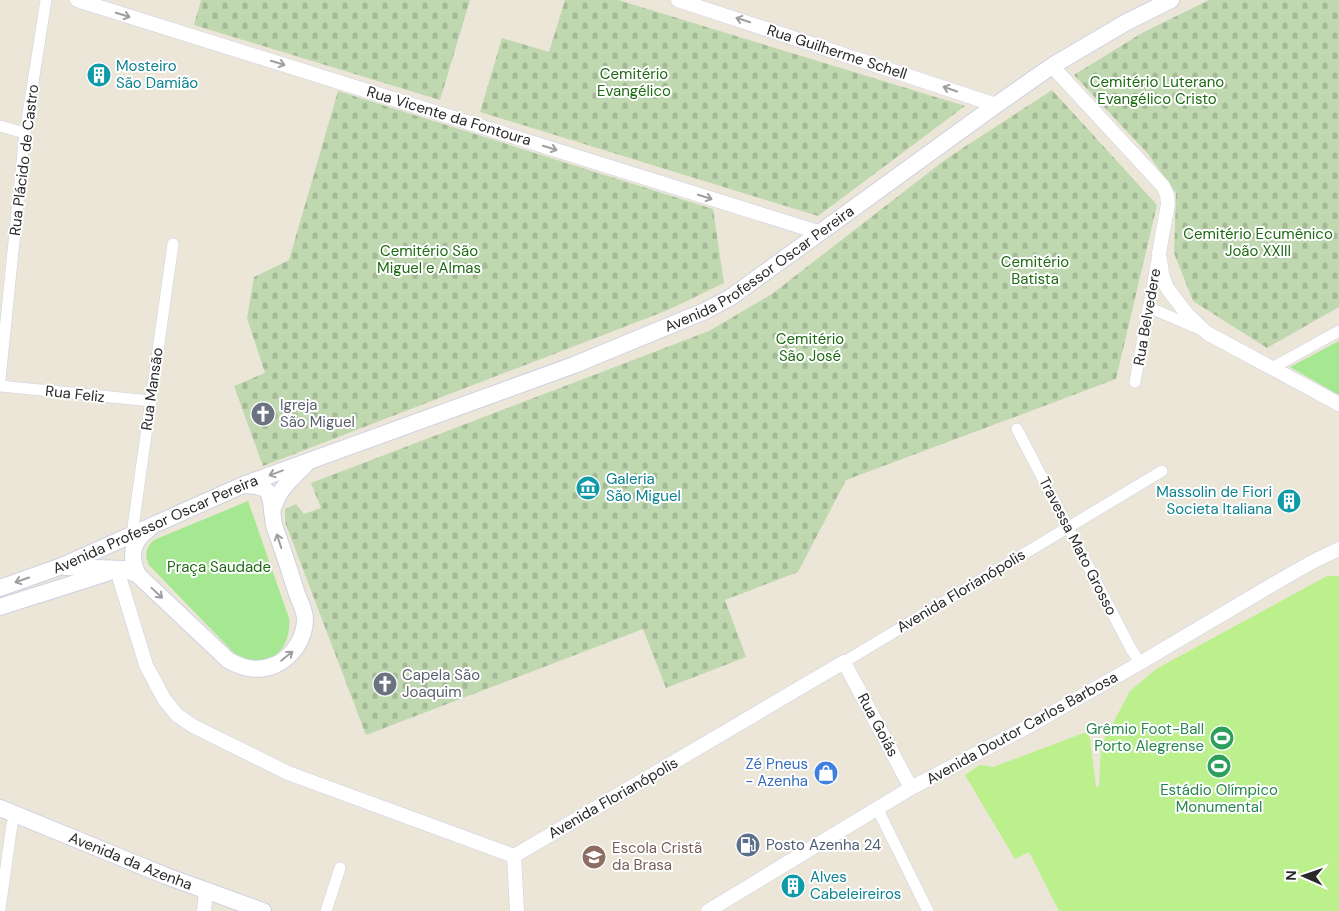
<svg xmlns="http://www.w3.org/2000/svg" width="1339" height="911" viewBox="0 0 1339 911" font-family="'DM Sans',sans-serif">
  <defs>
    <pattern id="cemetery-stones" width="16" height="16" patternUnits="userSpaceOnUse" patternTransform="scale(1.25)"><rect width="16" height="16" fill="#bfd8af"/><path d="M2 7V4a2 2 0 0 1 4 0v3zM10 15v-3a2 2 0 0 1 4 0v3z" fill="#a4b997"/></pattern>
  </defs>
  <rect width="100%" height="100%" fill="#ece6d9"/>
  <path fill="url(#cemetery-stones)" d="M201,0H470L440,100L194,25Z
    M565,0H618L965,106L818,216L480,112L502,38L549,52Z
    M1209,0H1339V307L1267,348L1193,301L1174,253L1176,193L1148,154L1074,75L1142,33Z
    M1052,90L1157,205L1116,379L846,480L798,572L725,600L746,657L666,688L643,629L366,735L285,522V509L296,504L304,514L321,508L311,483L709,331L772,294L946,159Z
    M338,91L713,209L724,283L668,310L263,466L234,386L265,373L247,318L254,277L289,260Z"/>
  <path fill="#a6e891" d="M1339,341V395L1290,367Z
    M248,501L289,618C292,653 265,672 235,654L149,565C144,555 146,547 154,540Z"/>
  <path fill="#bcf08c" d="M1327,576H1339V911H1059L1029,852L1015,859L965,775L980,765L993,767L1089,731L1096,787H1099L1101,745L1130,691L1156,669Z"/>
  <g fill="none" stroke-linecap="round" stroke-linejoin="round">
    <defs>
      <path id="minor" d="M0,126L25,133
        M1148,307L1202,330
        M1272,368L1339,331
        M0,380L25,133L46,0
        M1135,382L1157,260
        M0,386L151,401
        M1017,429L1130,647L1140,663
        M132,534L173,244
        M844,662L1162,471
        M877,808L928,911
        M0,909L12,824
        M326,911L340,868"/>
      <path id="tertiary" d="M77,0L821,233
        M678,0L996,105
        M1052,66L1163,186L1167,195L1168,204L1159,253L1162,274L1167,288L1187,314L1207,333L1339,404
        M117,570L146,665L164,699L177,715L193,726L288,773L514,856
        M514,856L844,662L911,788
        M514,856L517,911
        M204,911L206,890
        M708,911L911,788L1031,725L1140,663L1270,586L1312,562L1339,549"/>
      <g id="secondary">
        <path d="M272,511C279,488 290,481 306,464"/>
        <path d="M65,567L124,569L138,575L228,660C244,669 258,672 275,665C293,657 305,638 305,619C305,611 300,602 297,594C290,572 283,550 275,528C271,517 274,501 267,491C262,485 252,486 245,485"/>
        <path d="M138,575C129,556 132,541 149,529"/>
        <path id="s1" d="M0,588L62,566L243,485L574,365L705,311L731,297L996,105L1052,66L1125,23L1171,0"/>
        <path d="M0,607L107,573"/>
        <path id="s2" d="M0,808L166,876L263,911"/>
      </g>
    </defs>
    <use href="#minor" stroke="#ced0e3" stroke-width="12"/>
    <use href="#tertiary" stroke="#ced0e3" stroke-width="15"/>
    <use href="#secondary" stroke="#ced0e3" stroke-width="18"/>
    <use href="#minor" stroke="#fff" stroke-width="11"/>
    <use href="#tertiary" stroke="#fff" stroke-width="14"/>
    <use href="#secondary" stroke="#fff" stroke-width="16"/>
  </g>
  <defs><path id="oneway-shaft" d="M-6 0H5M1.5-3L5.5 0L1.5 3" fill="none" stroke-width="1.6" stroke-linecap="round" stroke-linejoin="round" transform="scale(1.25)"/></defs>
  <g stroke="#9f9f9f">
    <use href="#oneway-shaft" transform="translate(123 15) rotate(17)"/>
    <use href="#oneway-shaft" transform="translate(743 20) rotate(-162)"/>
    <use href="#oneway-shaft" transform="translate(278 63) rotate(17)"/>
    <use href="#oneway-shaft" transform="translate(950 89) rotate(-161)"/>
    <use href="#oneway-shaft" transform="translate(550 148) rotate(17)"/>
    <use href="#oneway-shaft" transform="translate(705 197) rotate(17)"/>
    <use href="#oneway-shaft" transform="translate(276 473) rotate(160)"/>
    <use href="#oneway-shaft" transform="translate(279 541) rotate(-108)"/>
    <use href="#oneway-shaft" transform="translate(22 580) rotate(161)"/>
    <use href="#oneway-shaft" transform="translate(157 593) rotate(43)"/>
    <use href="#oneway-shaft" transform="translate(287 656) rotate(-39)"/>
  </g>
  <defs>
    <symbol id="building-disc" viewBox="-11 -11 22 22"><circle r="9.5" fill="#0f9aa8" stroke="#fff"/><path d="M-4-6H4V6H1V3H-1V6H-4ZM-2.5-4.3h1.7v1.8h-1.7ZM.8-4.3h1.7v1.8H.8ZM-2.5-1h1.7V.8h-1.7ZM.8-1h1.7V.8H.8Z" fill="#fff"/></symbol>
    <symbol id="church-disc" viewBox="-11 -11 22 22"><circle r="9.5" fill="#6b7280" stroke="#fff"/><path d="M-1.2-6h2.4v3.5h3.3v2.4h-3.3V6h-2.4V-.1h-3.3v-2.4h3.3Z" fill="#fff"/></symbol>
    <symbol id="museum-disc" viewBox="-11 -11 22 22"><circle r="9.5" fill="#0f9aa8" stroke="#fff"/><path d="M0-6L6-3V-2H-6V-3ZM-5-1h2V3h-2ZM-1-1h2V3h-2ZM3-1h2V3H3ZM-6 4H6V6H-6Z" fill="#fff"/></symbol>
    <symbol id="stadium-disc" viewBox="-11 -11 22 22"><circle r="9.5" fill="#2e9e5b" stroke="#fff"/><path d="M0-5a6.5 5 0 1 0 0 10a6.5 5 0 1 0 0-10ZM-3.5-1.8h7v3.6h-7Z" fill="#fff"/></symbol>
    <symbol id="shop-disc" viewBox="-11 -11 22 22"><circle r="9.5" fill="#3f7fe0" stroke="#fff"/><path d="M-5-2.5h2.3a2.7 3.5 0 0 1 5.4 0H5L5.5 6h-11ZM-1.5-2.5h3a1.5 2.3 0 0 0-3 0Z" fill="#fff"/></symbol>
    <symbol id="fuel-disc" viewBox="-11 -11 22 22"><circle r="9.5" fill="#5c6f8a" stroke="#fff"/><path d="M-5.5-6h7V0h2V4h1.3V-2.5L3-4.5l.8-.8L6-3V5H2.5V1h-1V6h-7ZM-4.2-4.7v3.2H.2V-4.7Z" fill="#fff"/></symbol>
    <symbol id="school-disc" viewBox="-11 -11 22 22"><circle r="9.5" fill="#8d6e63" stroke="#fff"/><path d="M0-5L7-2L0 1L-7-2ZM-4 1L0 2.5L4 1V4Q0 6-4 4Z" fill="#fff"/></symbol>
  </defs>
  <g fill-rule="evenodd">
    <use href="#building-disc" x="85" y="61" width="28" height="28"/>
    <use href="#church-disc" x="249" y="400" width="28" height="28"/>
    <use href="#museum-disc" x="574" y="474" width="28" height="28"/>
    <use href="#building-disc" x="1275" y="487" width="28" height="28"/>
    <use href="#church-disc" x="371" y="670" width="28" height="28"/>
    <use href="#stadium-disc" x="1208" y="724" width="28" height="28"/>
    <use href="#stadium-disc" x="1205" y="752" width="28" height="28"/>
    <use href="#shop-disc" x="812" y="759" width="28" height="28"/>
    <use href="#fuel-disc" x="734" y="831" width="28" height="28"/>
    <use href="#school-disc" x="580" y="843" width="28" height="28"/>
    <use href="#building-disc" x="779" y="872" width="28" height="28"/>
  </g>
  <g text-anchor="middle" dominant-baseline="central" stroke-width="4" stroke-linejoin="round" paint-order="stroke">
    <g font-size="15" fill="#292929" stroke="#fff">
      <text transform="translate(837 52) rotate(18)">Rua Guilherme Schell</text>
      <text transform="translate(449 116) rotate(17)">Rua Vicente da Fontoura</text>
      <text transform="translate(24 160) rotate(-83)">Rua Plácido de Castro</text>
      <text stroke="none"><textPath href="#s1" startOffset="826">Avenida Professor Oscar Pereira</textPath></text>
      <text transform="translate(1147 317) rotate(-80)">Rua Belvedere</text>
      <text transform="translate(152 389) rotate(-82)">Rua Mansão</text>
      <text transform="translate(75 394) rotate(6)">Rua Feliz</text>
      <text stroke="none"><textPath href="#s1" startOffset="168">Avenida Professor Oscar Pereira</textPath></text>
      <text transform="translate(1078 546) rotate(63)">Travessa Mato Grosso</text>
      <text transform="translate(961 591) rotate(-31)">Avenida Florianópolis</text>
      <text transform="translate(878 725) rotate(62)">Rua Goiás</text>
      <text transform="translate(1022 728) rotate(-29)">Avenida Doutor Carlos Barbosa</text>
      <text transform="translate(613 798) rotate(-30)">Avenida Florianópolis</text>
      <text stroke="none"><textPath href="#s2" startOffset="141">Avenida da Azenha</textPath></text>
    </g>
    <g font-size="15" fill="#0d838f" stroke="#fff" text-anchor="start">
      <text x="116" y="66">Mosteiro<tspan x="116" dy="17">São Damião</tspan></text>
      <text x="606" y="479">Galeria<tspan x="606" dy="17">São Miguel</tspan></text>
      <text x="1272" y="492" text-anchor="end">Massolin de Fiori<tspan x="1272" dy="17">Societa Italiana</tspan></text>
      <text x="810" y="877">Alves<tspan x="810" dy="17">Cabeleireiros</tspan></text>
    </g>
    <g font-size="15" fill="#1e6b14" stroke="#fff">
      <text x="634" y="74">Cemitério<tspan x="634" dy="17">Evangélico</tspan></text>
      <text x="1157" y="82">Cemitério Luterano<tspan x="1157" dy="17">Evangélico Cristo</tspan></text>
      <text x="1258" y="234">Cemitério Ecumênico<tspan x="1258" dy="17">João XXIII</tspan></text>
      <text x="429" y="251">Cemitério São<tspan x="429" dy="17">Miguel e Almas</tspan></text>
      <text x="1035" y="262">Cemitério<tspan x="1035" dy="17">Batista</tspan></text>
      <text x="810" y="339">Cemitério<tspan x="810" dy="17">São José</tspan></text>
      <text x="219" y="567">Praça Saudade</text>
    </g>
    <g font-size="15" fill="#5b616d" stroke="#fff" text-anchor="start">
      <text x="280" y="405">Igreja<tspan x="280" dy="17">São Miguel</tspan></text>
      <text x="402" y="675">Capela São<tspan x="402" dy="17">Joaquim</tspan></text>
    </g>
    <g font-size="15" fill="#27864d" stroke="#fff" text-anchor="end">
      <text x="1204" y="729">Grêmio Foot-Ball<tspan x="1204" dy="17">Porto Alegrense</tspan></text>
      <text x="1219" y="790" text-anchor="middle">Estádio Olímpico<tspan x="1219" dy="17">Monumental</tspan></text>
    </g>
    <g font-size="15" fill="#366cbe" stroke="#fff" text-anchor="end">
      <text x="808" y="764">Zé Pneus<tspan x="808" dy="17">- Azenha</tspan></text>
    </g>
    <g font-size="15" fill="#4e5e75" stroke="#fff" text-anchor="start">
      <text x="766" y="845">Posto Azenha 24</text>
    </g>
    <g font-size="15" fill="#785e54" stroke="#fff" text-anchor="start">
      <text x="612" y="848">Escola Cristã<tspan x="612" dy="17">da Brasa</tspan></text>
    </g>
  </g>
  <g transform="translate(1304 876) rotate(272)" stroke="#ffffff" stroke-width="4" paint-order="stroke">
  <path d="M0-4L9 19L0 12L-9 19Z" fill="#292929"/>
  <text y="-8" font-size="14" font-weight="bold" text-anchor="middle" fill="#292929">N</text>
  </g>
</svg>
